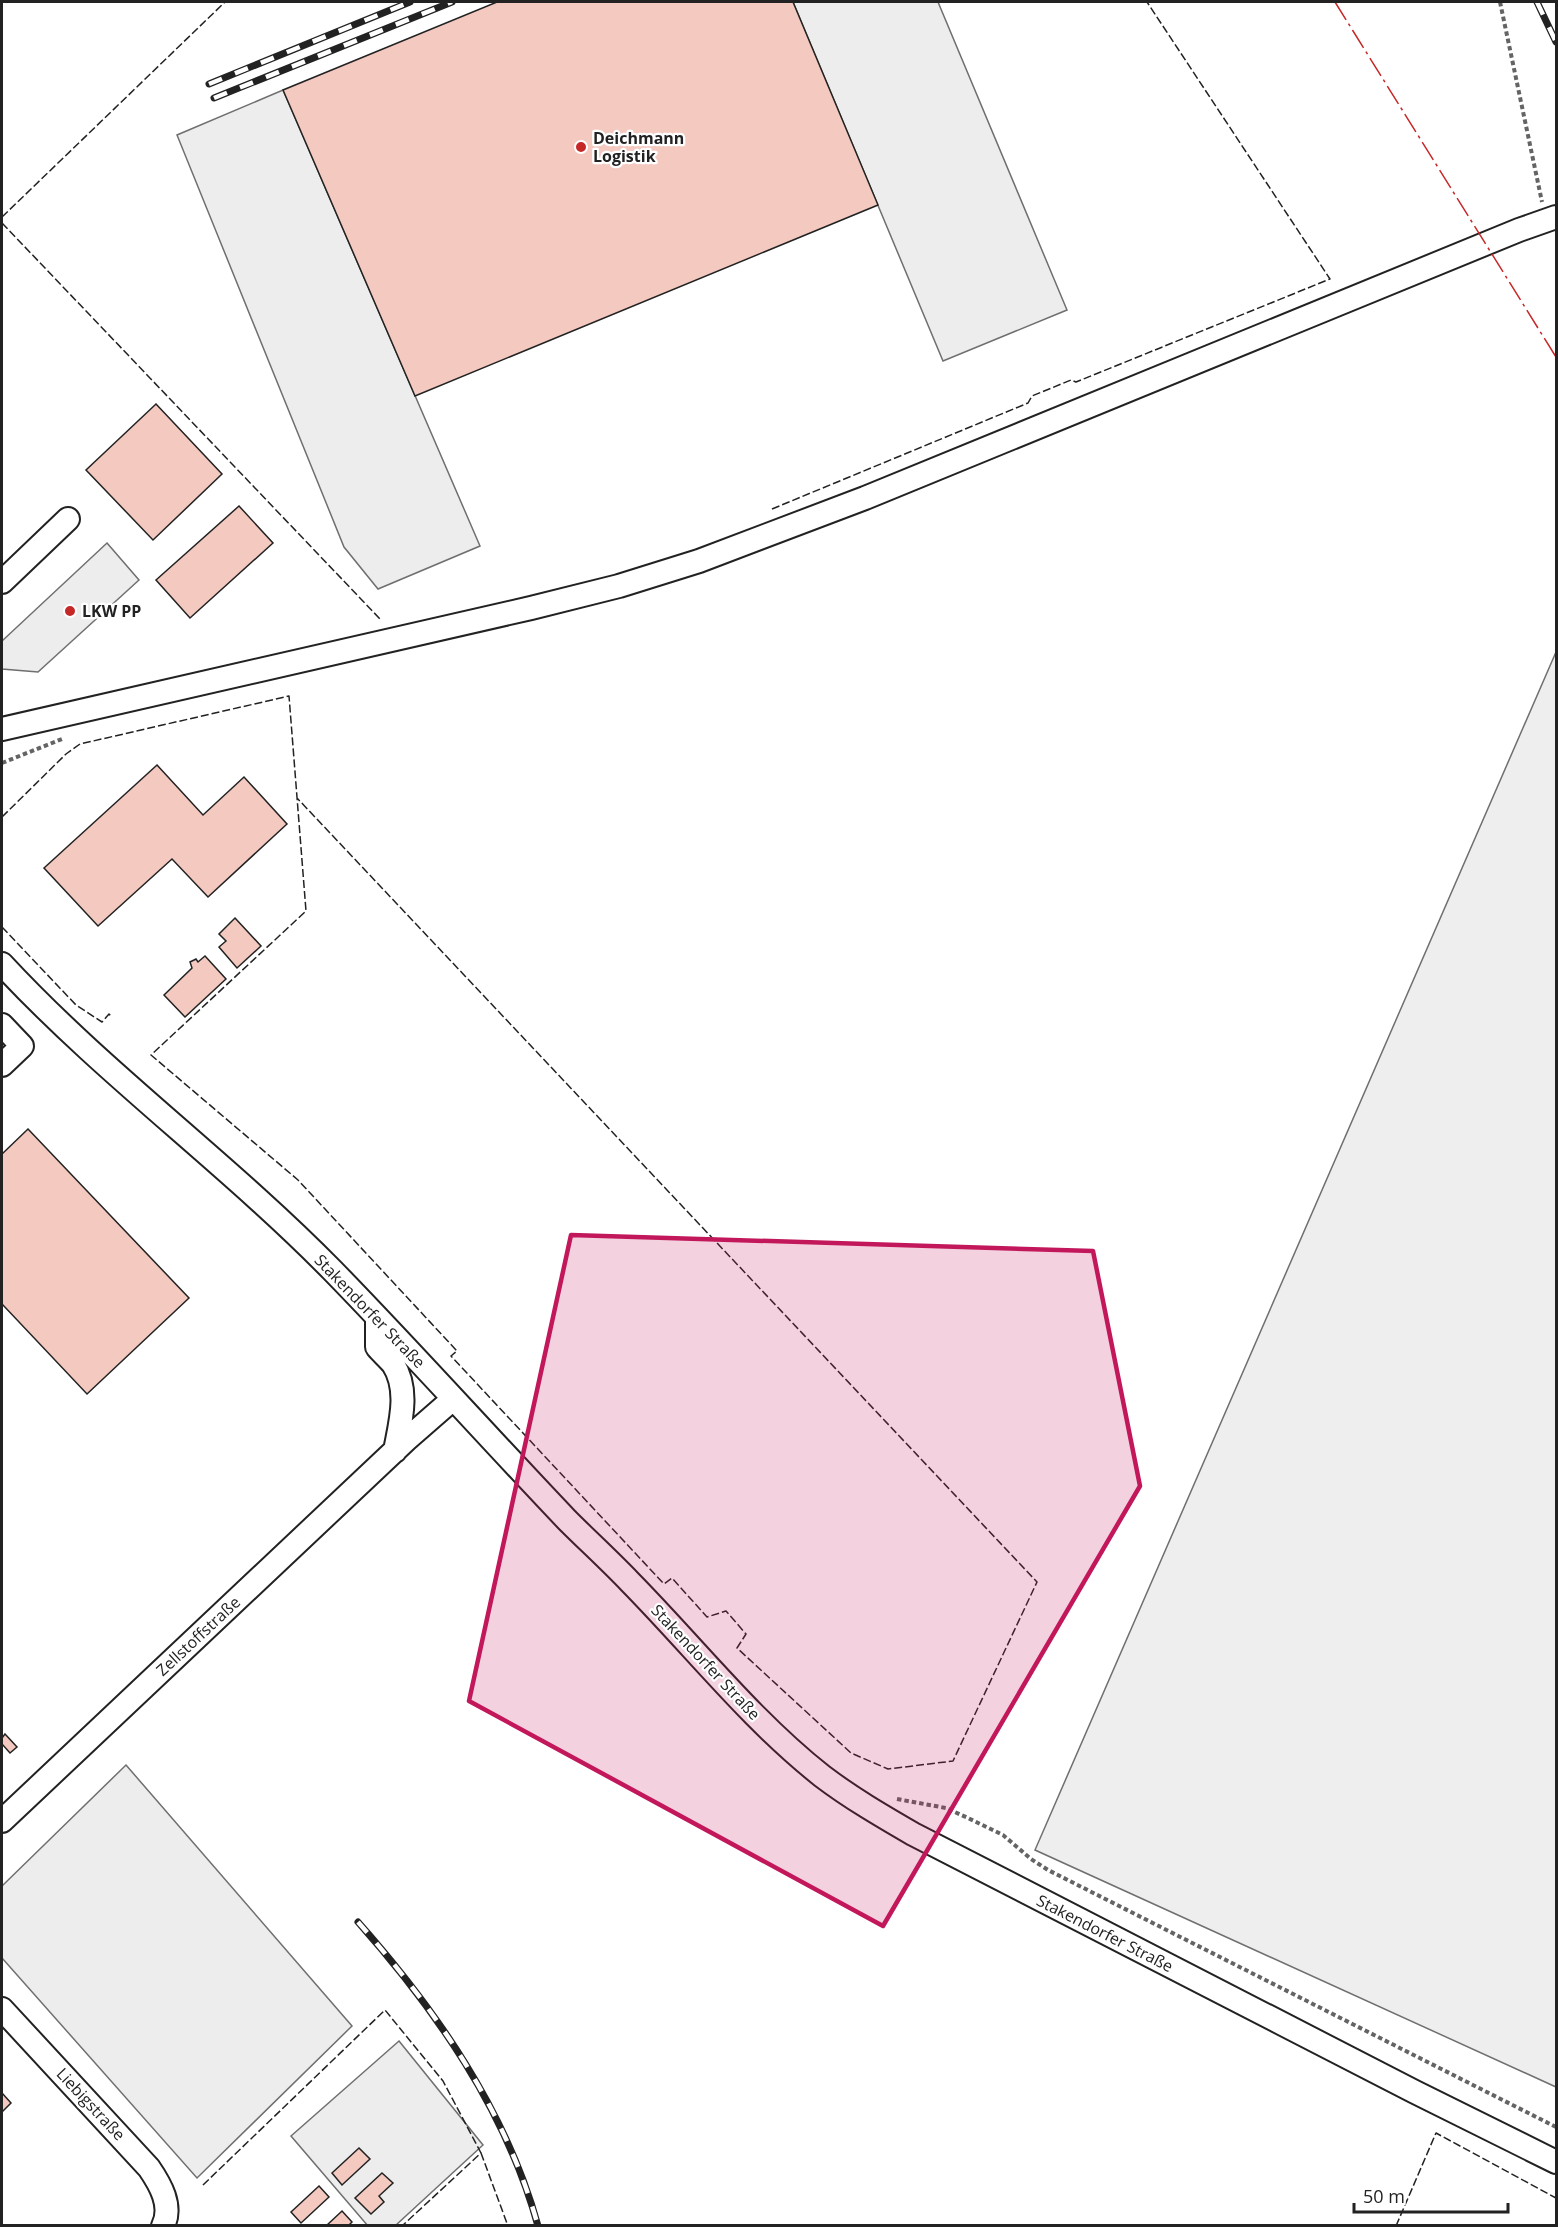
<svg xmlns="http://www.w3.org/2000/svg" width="1558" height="2227" viewBox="0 0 1558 2227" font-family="'Open Sans',sans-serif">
  <rect width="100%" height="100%" fill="#fff"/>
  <path fill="#eee" stroke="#6f6f6f" stroke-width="1.5" d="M1556,652V2087L1035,1850Z"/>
  <path fill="#ededed" stroke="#6f6f6f" stroke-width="1.5" d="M793,2H938L1067,310L943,361Z
    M283,90L480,546L378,589L344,547L177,135Z
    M107,543L139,580L38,672L2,669V641Z
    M126,1765L352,2026L197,2178L2,1958V1886Z
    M399,2041L483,2145L396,2225L368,2226L291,2136Z"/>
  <path fill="#f3c9c0" stroke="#222" stroke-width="1.5" d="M497,2H793L878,205L415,396L283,90Z
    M156,404L222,474L153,540L86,470Z
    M239,506L273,543L190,618L156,580Z
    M157,765L203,815L244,777L287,824L208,897L172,859L98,926L44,868Z
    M235,918L261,946L237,968L219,947L226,941L219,934Z
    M205,956L226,979L185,1017L164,995L192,968L190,962L196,959L198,962Z
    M28,1129L189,1298L87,1394L2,1304V1154Z
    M5,1734L17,1747L10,1753L2,1744V1738Z
    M2,2093L11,2103L2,2112Z
    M359,2148L370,2159L342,2185L332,2173Z
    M382,2173L393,2183L379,2196L384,2202L371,2214L355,2198Z
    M319,2186L329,2197L301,2223L291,2212Z
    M342,2211L352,2222L348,2226H326Z"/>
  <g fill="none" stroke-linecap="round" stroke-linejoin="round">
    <defs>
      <path id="minor" d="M2,582L68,519
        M2,729L531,608L619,586L699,561L865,498L1519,230L1556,217
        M2,964C104,1074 227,1163 332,1270C412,1352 488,1437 567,1520C588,1541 610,1561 630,1582C694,1647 751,1720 822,1776C851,1798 882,1816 913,1834L1415,2092L1556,2162
        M2,1025L22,1046L2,1065
        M377,1317V1347C382,1353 388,1358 393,1364C410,1390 400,1424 395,1451
        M2,1821L406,1440L453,1399
        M2,2009L149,2168C160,2184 173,2206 163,2226"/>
    </defs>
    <use href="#minor" stroke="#222" stroke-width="26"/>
    <path stroke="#646464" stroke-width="4" stroke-dasharray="4.5 3" stroke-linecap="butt" d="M1500,2L1542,202
      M2,763L62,739
      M897,1799L946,1808L968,1818L1003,1835L1031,1859L1048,1870L1556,2127"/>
    <use href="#minor" stroke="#fff" stroke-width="22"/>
    <defs>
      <path id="rail" d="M1537,2L1556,42
        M209,84L410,2
        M214,98L452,2
        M358,1922C436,2010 506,2110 538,2226"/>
    </defs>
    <use href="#rail" stroke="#222" stroke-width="7"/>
    <use href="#rail" stroke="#fff" stroke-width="4.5" stroke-dasharray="14" stroke-linecap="butt"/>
    <path stroke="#222" stroke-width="1.5" stroke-dasharray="8 3" stroke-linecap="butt" d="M2,217L225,2
      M2,223L381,620
      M772,509L1028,403L1032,396L1071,380L1076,382L1330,279L1147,2
      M2,817L66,754L80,744L289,696L306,911L151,1055L298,1180L457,1351L451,1356L664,1584L672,1578L707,1617L726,1611L746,1634L737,1648L851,1753L888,1769L953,1761L1037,1582L297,798
      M2,927L76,1005L102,1022L109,1014L111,1016
      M481,2153L508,2226
      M203,2185L385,2010L443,2081L481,2153L402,2226
      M1396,2226L1436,2133L1556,2198"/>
    <path stroke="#c62828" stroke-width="1.5" stroke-dasharray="21 4.5 3 4.5" stroke-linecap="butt" d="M1335,2L1556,357"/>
  </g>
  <path fill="#c2185b" fill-opacity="0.2" stroke="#c2185b" stroke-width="4.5" stroke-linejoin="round" d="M571,1235L1093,1251L1140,1486L883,1926L469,1701Z"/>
  <g fill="#c62828" stroke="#fff" stroke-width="2">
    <circle cx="581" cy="147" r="6"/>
    <circle cx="70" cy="611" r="6"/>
  </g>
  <g text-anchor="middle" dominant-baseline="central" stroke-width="4.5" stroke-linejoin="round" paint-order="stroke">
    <g font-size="16" font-weight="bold" fill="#222" stroke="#fff" text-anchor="start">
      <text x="593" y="138">Deichmann<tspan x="593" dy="18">Logistik</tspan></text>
      <text x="82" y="611">LKW PP</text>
    </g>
    <g font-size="16" fill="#222" stroke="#fff">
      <text transform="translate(370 1311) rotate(46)">Stakendorfer Straße</text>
      <text transform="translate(198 1636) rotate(-43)">Zellstoffstraße</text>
      <text transform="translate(706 1662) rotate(47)">Stakendorfer Straße</text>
      <text transform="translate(1105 1933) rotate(27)">Stakendorfer Straße</text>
      <text transform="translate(91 2104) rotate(47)">Liebigstraße</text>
    </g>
  </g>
  <rect width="1558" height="2227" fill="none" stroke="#222222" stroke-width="6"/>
  <path d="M1354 2203v9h154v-9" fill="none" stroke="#222222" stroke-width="3"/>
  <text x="1363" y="2203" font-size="18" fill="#222222" stroke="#ffffff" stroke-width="4.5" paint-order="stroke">50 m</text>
</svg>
